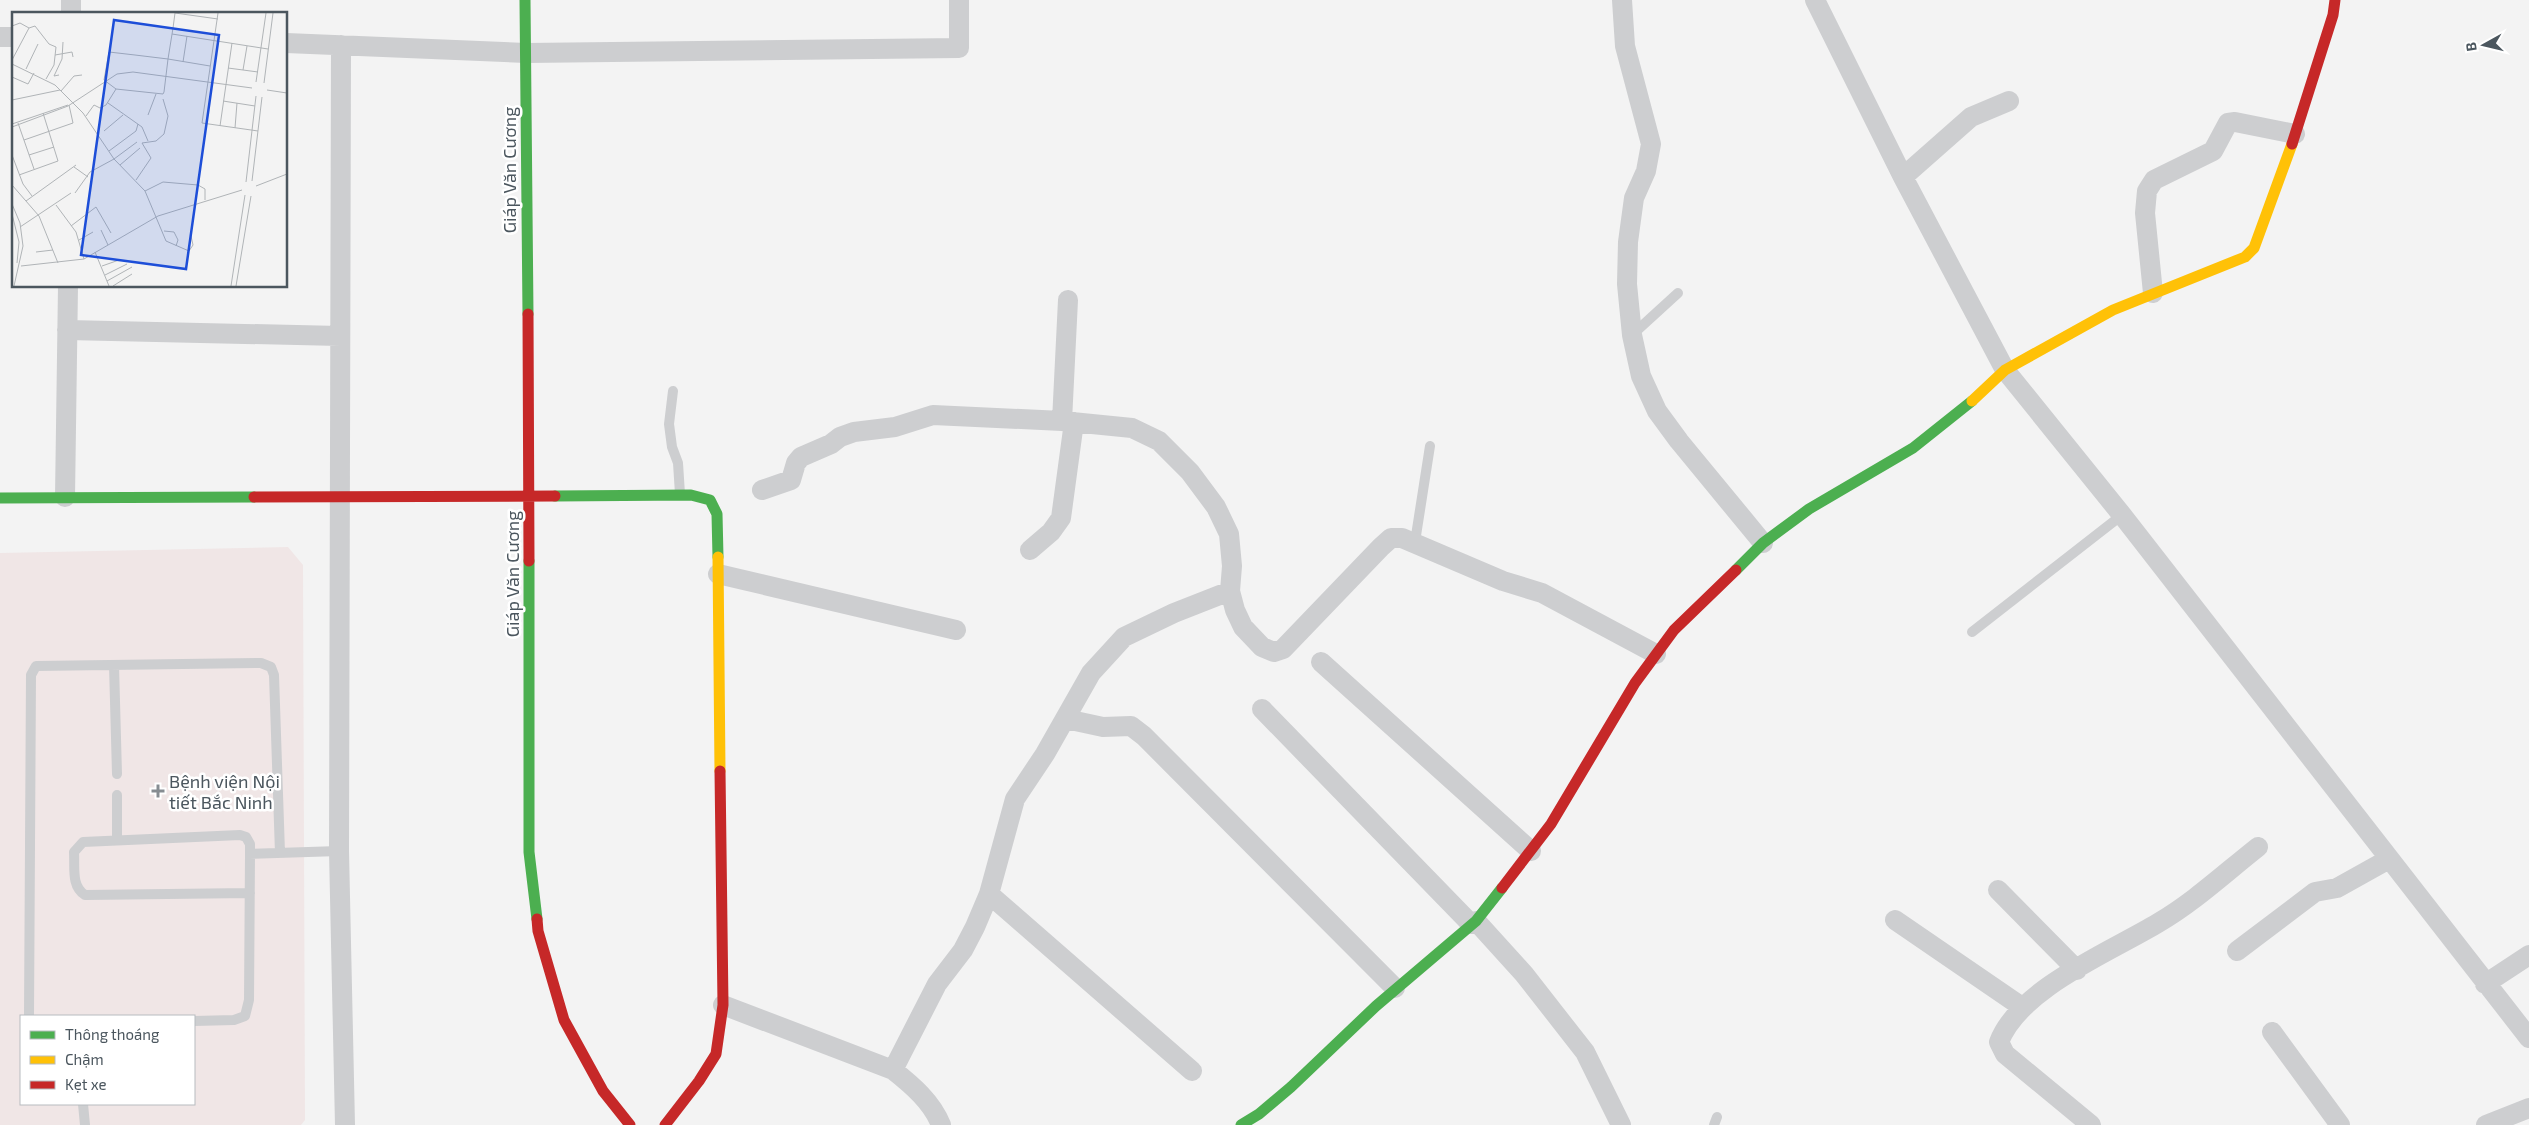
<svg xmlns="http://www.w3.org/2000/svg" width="2529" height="1125" viewBox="0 0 2529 1125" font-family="'Exo 2',sans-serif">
  <rect width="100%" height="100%" fill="#f3f3f3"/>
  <path fill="#f0e6e6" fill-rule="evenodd" d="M288,547L303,565L305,1120L301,1125H0V553ZM21,1016H194V1104H21Z"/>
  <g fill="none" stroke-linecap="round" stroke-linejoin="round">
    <path stroke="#cdced0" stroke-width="10" d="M1632,335L1678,293
      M673,391L669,424L672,447L678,463L680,494
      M1415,542L1430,446
      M1972,632L2122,515
      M114,665L117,774
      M117,795V840
      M250,854L339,851
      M29,1016L31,675L36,666L261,663L271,667L274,675L280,853
      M194,1021L234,1020L245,1016L249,1000L250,854V844L246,837L240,835L83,842L74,852C75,868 71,886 85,895L250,893
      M83,1104L85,1125
      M1714,1125L1717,1117"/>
    <path stroke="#cdced0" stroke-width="20" d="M1622,0L1625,46L1651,144L1646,171L1634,198L1628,242L1627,284L1632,335L1641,376L1657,411L1679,441L1763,543
      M1815,0L1903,177L2005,370L2122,515L2529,1038
      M71,14V0
      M0,37H14
      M286,43L526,53L959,48V0
      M341,45L339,851L345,1125
      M1903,177L1971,117L2009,101
      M2153,293L2145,213L2147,191L2154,180L2213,151L2228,123L2235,122L2295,134
      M67,330L340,336
      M1062,421L1068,300
      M762,490L791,480L796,463L801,457L831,444L840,437L854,432L895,427L933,415L1062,421L1132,428L1159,441L1190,472L1216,507L1229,534L1232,566L1230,591L1235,610L1243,627L1262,647L1274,652L1283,649L1381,547L1391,538H1402L1503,581L1542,593L1656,654
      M65,497L68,286
      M1030,550L1051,532L1061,518L1074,422
      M718,574L956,630
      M1321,662L1531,851
      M1262,709L1471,924
      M1066,719L1103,727L1131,726L1144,736L1395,988
      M1998,890L2077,970
      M989,894L1192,1071
      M1895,920L2022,1007
      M1476,921L1524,974L1585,1052L1621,1125
      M2237,951L2315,892L2337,888L2389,859
      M2485,984L2529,955
      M723,1005L893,1070C912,1085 932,1102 941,1125
      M2272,1032L2340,1125
      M893,1070L937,984L963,950L975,927L989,894L1015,799L1045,754L1091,673L1124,637L1174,613L1230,591
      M2091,1125L2005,1054L1999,1042C2020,988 2110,952 2158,923C2194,902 2225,873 2258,847
      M2486,1125L2529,1108"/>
    <path stroke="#4caf50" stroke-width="11" d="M525,0L528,314
      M555,496L691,495L710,500L717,514L718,557
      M0,498L254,497
      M529,561V852L537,919
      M1736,570L1763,543L1809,509L1913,448L1972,401
      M1241,1125L1259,1114L1291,1087L1376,1006L1476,921L1502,888"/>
    <path stroke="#ffc107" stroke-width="11" d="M1972,401L2005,370L2113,310L2245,257L2254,248L2292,144
      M718,557L720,771"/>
    <path stroke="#c62828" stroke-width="11" d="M2292,144L2333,15L2335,0
      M528,314L529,561
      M254,497L555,496
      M1502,888L1551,824L1635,683L1674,630L1736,570
      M537,919L538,931L564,1020L603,1091L630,1125
      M665,1125L699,1081L716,1054L723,1005L720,771"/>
  </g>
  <path fill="#868d92" stroke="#fff" stroke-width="2" d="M155.5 783.5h5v5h5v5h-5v5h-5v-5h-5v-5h5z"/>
  <g text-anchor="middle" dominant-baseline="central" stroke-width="5" stroke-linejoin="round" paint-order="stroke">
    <g font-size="18" fill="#4b565e" stroke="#fff">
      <text transform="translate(509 170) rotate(-90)">Giáp Văn Cương</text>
      <text transform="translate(512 574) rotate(-90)">Giáp Văn Cương</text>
    </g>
    <g font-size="18" fill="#4b565e" stroke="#fff" text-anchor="start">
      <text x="169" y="781">Bệnh viện Nội<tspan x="169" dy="21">tiết Bắc Ninh</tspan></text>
    </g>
  </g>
  <g transform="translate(12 12)">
    <rect width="275" height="275" fill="#f3f3f3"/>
    <path fill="none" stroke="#b0b4b7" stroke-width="1" d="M163,1L161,16L156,47L152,80L151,82L104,77L92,68L97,40L123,43L156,47L198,54M163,1L206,7M206,1L190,111L246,119M0,14L8,11L17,16L23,14L37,32L44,35L42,53L34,67M160,22L256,37M43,43L60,40L61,45M0,48L17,16M171,50L175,24M0,52L43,73L71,101L102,147L133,179L154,229L177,239L181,233L179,224M216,56L246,60M14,57L26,32M231,58L235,34M47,63L42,64L50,47L51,30M0,65L16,72L22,61M244,70L254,1M252,71L261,1M255,78L275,81M49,79L62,64L70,63M0,88L48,78M211,89L243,94M96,91L130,115L136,129M136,103L144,82M74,104L82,93L88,96L94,93L104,77M6,111L22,157M0,112L56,93M208,114L220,31M0,115L56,94L105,62L121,60L240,76M223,116L225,91M92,119L111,103M12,128L61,111L57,93M97,139L124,119L126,112M0,143L11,172L20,184M17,143L42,135M102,147L125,130M108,153L128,136M62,155L76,165M7,163L46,149L31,101M124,168L139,146L130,131L144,129L152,122L156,104L151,87M240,169L250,85M234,170L244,84M0,173L27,204L46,251M244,174L275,162M133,179L151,170L186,173L193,177V188M63,181L78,160L102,147M14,189L64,153M0,192L8,211L11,234L2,274M44,193L64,220L72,247M0,202L7,230L5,251M59,214L84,195L99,221M8,215L59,181M89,218L96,233M152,219L162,220L166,228L164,234M67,228L81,220M24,240L41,238M83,240L97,274M9,254L72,247L146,204L230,178M90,254L107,248M93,263L115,252M95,269L120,255M101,274L120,262M219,274L233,183M224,274L239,184"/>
    <path fill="#1d4ed8" fill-opacity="0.15" stroke="#1d4ed8" stroke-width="2.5" d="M102,8L207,23L174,257L69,243Z"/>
    <rect width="275" height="275" fill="none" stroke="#4b565e" stroke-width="2.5"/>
  </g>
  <rect x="20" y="1015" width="175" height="90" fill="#ffffff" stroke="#b7bbbf"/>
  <rect x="30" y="1031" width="25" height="8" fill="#4caf50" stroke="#b7bbbf"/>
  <text x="65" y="1040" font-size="15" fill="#4b565e">Thông thoáng</text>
  <rect x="30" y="1056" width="25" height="8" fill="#ffc107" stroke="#b7bbbf"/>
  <text x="65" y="1065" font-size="15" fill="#4b565e">Chậm</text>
  <rect x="30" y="1081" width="25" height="8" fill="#c62828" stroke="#b7bbbf"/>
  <text x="65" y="1090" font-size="15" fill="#4b565e">Kẹt xe</text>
  <g transform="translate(2484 45) rotate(262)" stroke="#ffffff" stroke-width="4" paint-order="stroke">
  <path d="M0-4L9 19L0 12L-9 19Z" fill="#4b565e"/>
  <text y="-8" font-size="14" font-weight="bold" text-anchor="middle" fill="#4b565e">B</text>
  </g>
</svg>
